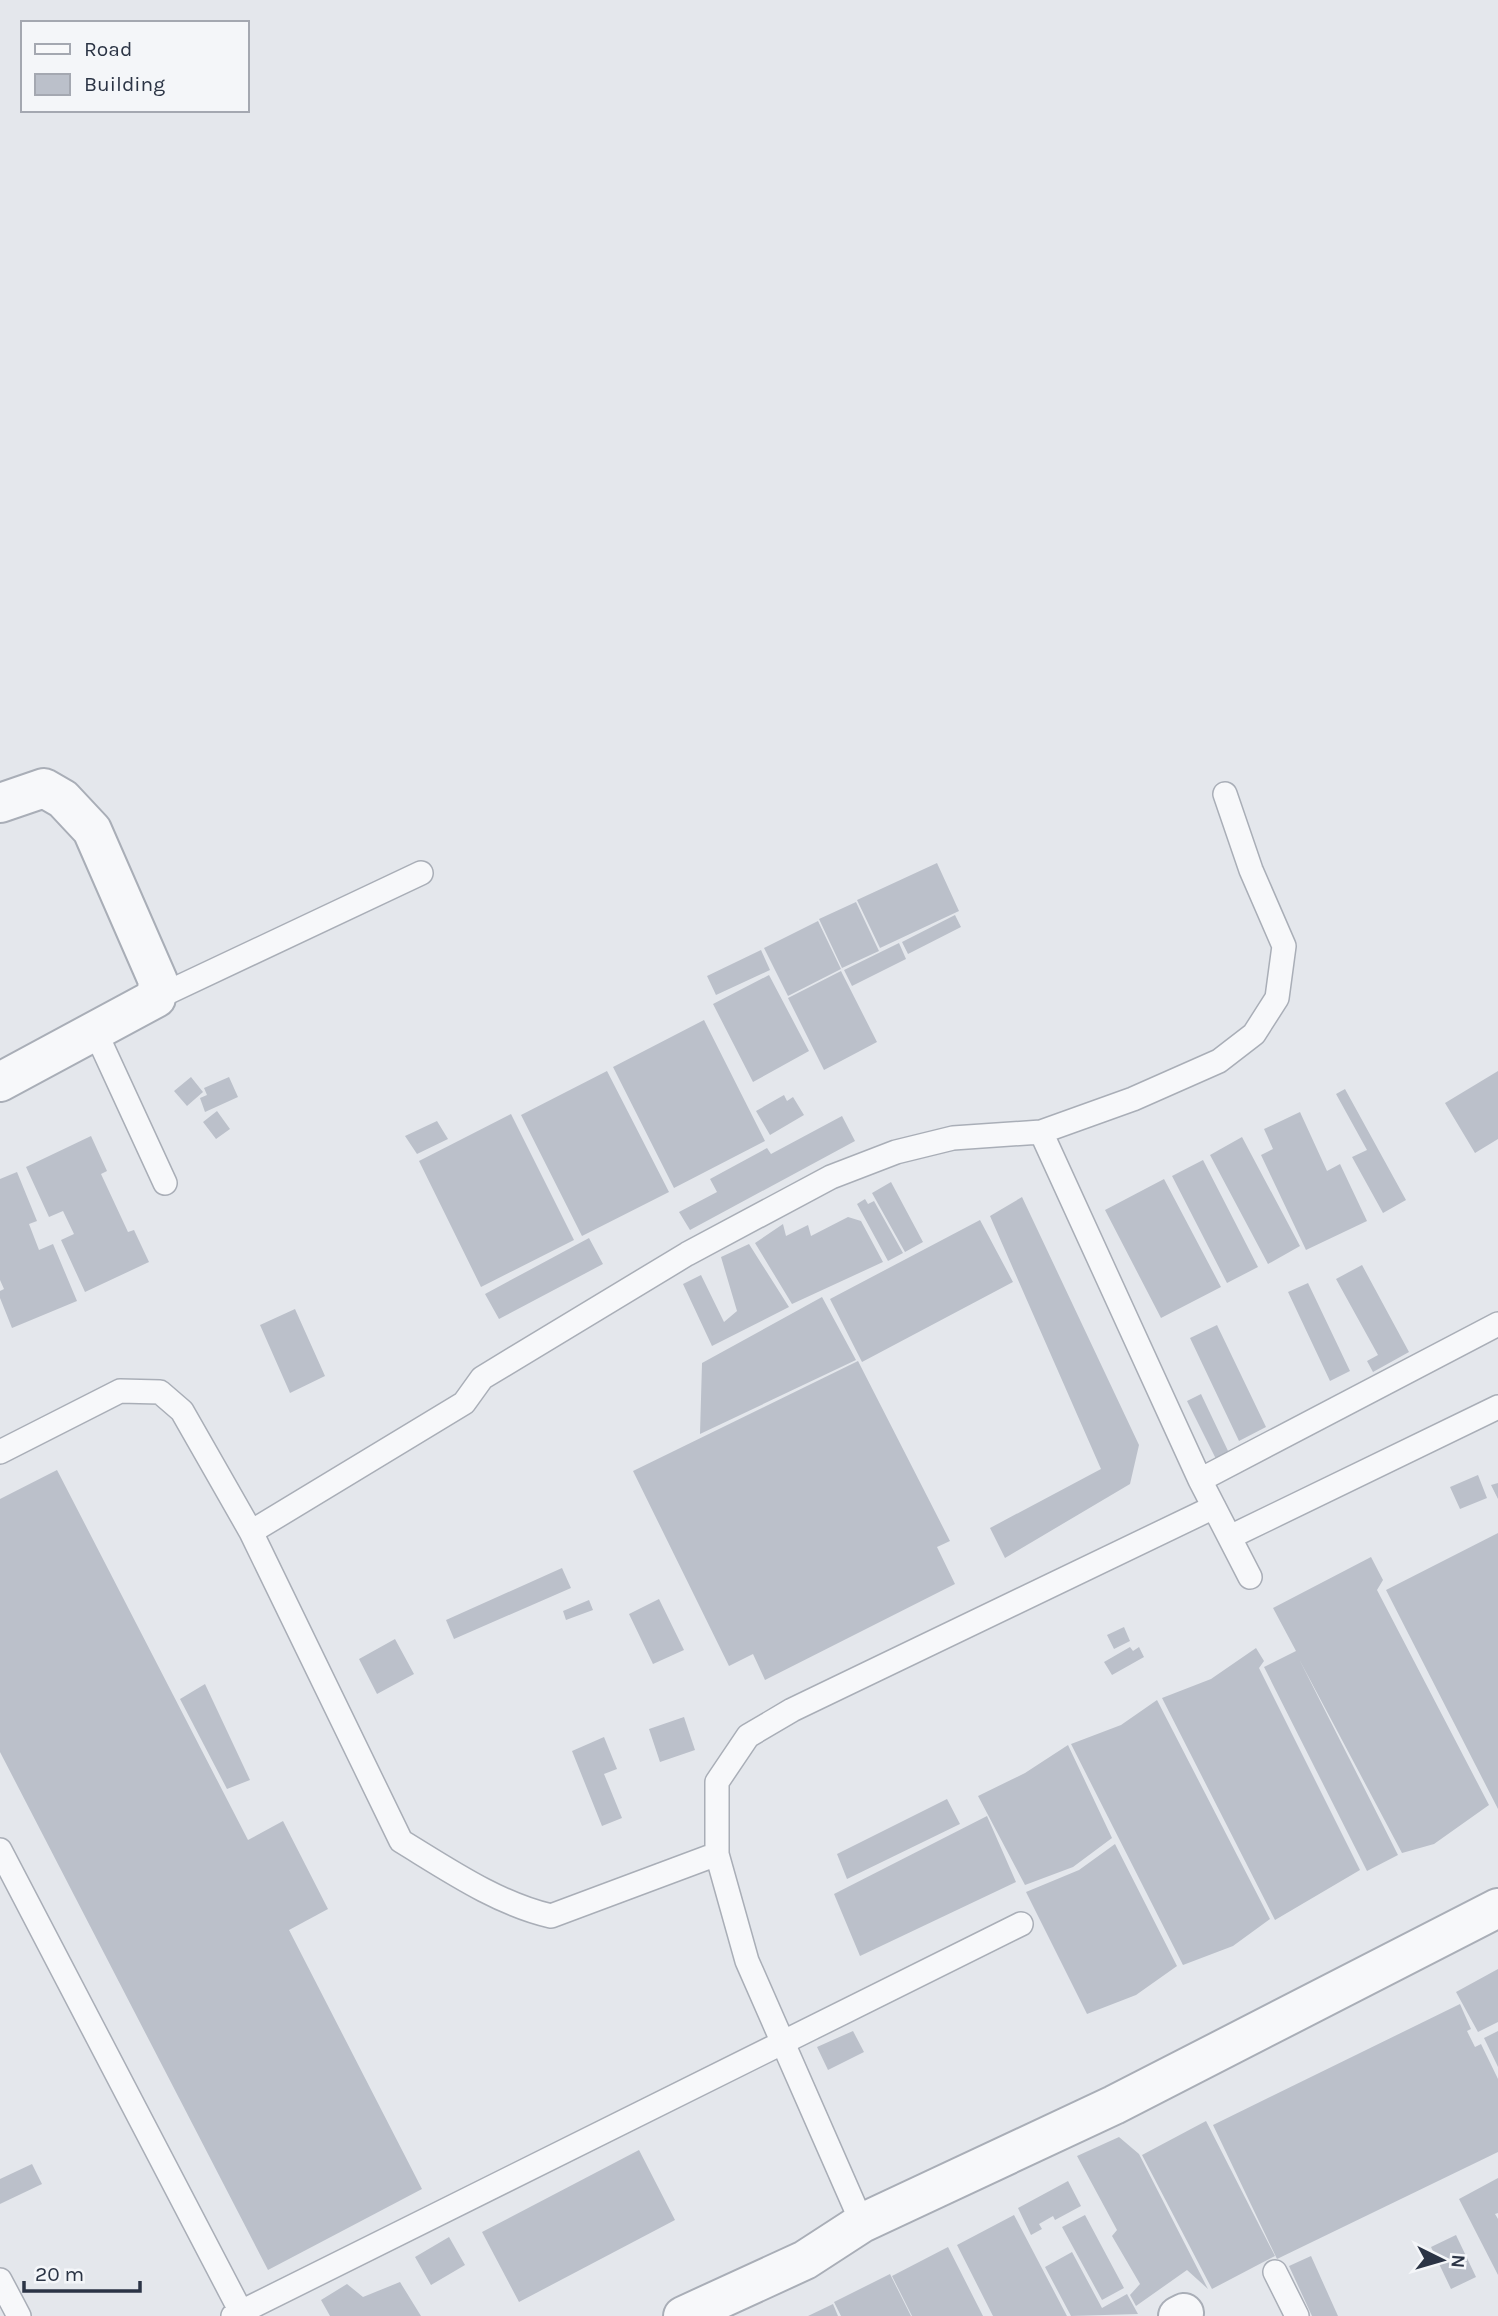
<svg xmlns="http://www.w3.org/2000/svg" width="1498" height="2316" viewBox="0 0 1498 2316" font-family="Karla,sans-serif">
  <rect width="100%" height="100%" fill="#e4e7ec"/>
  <path fill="#bbc0ca" d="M937,863L959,911L880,948L857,900Z
    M856,902L879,951L842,968L819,919Z
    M955,915L961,927L908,954L902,942Z
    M818,921L841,969L788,996L764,948Z
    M899,943L906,959L852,986L844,970Z
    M761,950L770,970L716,995L707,976Z
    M841,971L877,1042L824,1070L788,998Z
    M769,975L809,1051L753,1082L713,1004Z
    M704,1020L765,1141L674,1188L613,1067Z
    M607,1071L669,1192L582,1236L521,1115Z
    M1498,1071V1139L1475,1153L1445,1103Z
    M191,1077L203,1092L187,1106L174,1091Z
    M229,1077L238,1097L205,1112L200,1098L207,1095L204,1088Z
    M1345,1089L1406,1200L1383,1213L1352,1157L1367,1150L1336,1094Z
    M784,1095L787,1101L793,1097L804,1115L770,1135L756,1111Z
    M217,1111L230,1129L216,1139L203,1122Z
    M1300,1112L1327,1171L1340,1164L1367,1221L1306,1250L1261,1155L1273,1149L1264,1129Z
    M511,1114L574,1240L481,1287L419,1161Z
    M842,1116L855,1141L690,1230L679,1212L717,1192L710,1179L767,1148L771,1154Z
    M437,1121L448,1139L417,1154L405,1136Z
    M91,1136L107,1171L101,1174L128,1232L134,1230L149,1262L85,1292L61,1240L74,1234L63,1211L49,1217L26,1167Z
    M1242,1137L1300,1246L1268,1264L1210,1155Z
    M1203,1160L1258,1267L1227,1283L1172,1176Z
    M17,1172L37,1221L29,1224L39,1250L53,1244L77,1301L12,1328L0,1298V1291L4,1289L0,1280V1179Z
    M1164,1179L1221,1287L1161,1318L1105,1210Z
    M891,1182L923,1242L905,1252L872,1193Z
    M1022,1197L1139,1445L1130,1484L1005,1558L990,1528L1101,1469L990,1216Z
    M865,1199L868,1204L874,1201L903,1253L888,1261L857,1204Z
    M848,1217L861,1221L883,1262L792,1304L755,1243L783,1224L786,1236L808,1225L811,1236Z
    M980,1220L1013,1282L862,1362L830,1299Z
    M589,1238L603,1264L499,1319L485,1294Z
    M749,1244L789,1307L712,1346L683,1284L701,1275L724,1322L737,1311L721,1257Z
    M1362,1265L1409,1352L1373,1372L1367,1361L1378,1355L1336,1279Z
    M1308,1283L1350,1371L1330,1381L1288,1292Z
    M822,1297L856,1360L700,1434L702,1363Z
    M295,1309L325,1376L290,1393L260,1325Z
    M1217,1325L1266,1427L1239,1441L1190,1338Z
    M858,1361L950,1541L937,1547L955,1584L765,1680L753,1654L729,1666L633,1471Z
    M1201,1394L1229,1453L1216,1459L1187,1401Z
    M57,1470L248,1840L283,1821L328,1909L289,1930L422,2189L268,2270L0,1752V1499Z
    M1478,1475L1487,1498L1460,1509L1450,1487Z
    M1498,1483V1499L1491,1485Z
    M1498,1533V1809L1386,1590Z
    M1371,1557L1383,1580L1377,1590L1489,1805L1434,1844L1402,1853L1299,1659L1398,1855L1367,1871L1264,1667L1296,1651L1273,1608Z
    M562,1568L571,1588L454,1639L446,1620Z
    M659,1599L684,1650L653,1664L629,1614Z
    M589,1600L593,1610L566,1620L563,1611Z
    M1124,1627L1130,1641L1114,1649L1107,1635Z
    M395,1639L414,1674L377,1694L359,1659Z
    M1130,1647L1133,1651L1139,1647L1144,1657L1112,1675L1104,1662Z
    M1256,1648L1264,1661L1259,1668L1360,1870L1275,1920L1162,1698L1211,1679Z
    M205,1684L250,1780L227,1789L180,1699Z
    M1157,1700L1270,1919L1233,1946L1183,1965L1071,1744L1121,1725Z
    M684,1717L695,1750L660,1762L649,1729Z
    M604,1737L617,1769L604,1774L622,1818L602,1826L572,1751Z
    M1068,1745L1112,1838L1073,1867L1025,1885L978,1796L1025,1773Z
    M947,1799L960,1824L847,1879L837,1854Z
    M987,1816L1016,1882L860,1956L834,1894Z
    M1115,1844L1177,1966L1136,1995L1087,2014L1026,1892L1079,1870Z
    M1498,1969V2022L1478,2032L1456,1992Z
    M1460,2004L1471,2029L1467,2031L1475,2047L1481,2044L1498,2079V2152L1277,2259L1213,2125Z
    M853,2031L864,2052L828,2070L817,2047Z
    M1498,2031V2067L1484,2038Z
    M1206,2121L1275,2256L1212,2289L1142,2155Z
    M1119,2137L1139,2154L1208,2289L1187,2270L1136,2306L1130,2295L1140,2284L1112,2236L1117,2230L1077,2156Z
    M639,2150L675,2220L519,2302L482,2232Z
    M32,2164L42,2184L0,2204V2179Z
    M1498,2178V2213L1495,2214L1498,2219V2275L1459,2199Z
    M1068,2181L1081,2206L1055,2220L1053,2216L1039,2224L1042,2229L1031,2235L1018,2208Z
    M1014,2215L1067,2316H993L957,2245Z
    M1085,2215L1124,2288L1102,2300L1062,2227Z
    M1456,2235L1476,2277L1451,2289L1431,2247Z
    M449,2237L465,2265L431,2285L415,2257Z
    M948,2247L983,2316H912L892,2276Z
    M1072,2252L1102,2308L1127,2294L1138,2314L1071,2316L1045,2267Z
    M1311,2256L1338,2316H1312L1289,2266Z
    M890,2274L911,2316H841L834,2302Z
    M400,2282L421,2316H330L321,2300L347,2284L363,2297Z
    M833,2304L838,2316H808Z"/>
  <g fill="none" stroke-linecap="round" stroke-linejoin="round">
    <defs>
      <path id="lane" d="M156,998L421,873
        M95,1031L165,1183
        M1041,1132L1200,1480L1250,1577
        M0,1452L120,1391L160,1392L182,1411L251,1532L401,1841C447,1869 498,1904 551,1916L717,1854
        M1200,1480L1498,1324
        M251,1532L464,1403L482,1378L687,1254L831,1177L896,1152L953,1138L1041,1132L1133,1099L1219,1061L1254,1034L1277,998L1284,946L1251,870L1225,794
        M1230,1537L1498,1407
        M0,1850L241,2312
        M862,2223L747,1961L717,1854V1782L748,1736L792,1710L1214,1507
        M1275,2272L1297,2316
        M0,2280L19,2316
        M233,2316L1021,1924"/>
      <path id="street" d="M0,803L44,788L63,799L92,830L158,981L156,998L0,1082
        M683,2316L805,2260L862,2223L1114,2105L1498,1908
        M1178,2316L1184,2313"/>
    </defs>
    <use href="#lane" stroke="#a9aeb7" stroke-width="26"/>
    <use href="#street" stroke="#a9aeb7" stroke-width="42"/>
    <use href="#lane" stroke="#f7f8fa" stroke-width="23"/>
    <use href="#street" stroke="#f7f8fa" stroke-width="38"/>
  </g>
  <rect x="21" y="21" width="228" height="91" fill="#f4f6f9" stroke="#a4a8b1" stroke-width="2"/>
  <rect x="35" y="44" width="35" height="10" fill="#f7f8fa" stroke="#a4a8b1" stroke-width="2"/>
  <text x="84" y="56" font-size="21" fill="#2b3445">Road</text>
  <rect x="35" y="74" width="35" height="21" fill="#bbc0ca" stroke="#a4a8b1" stroke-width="2"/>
  <text x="84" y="91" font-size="21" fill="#2b3445">Building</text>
  <g transform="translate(1442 2260) rotate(95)" stroke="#f4f6f9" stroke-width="5" paint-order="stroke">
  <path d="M0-5L12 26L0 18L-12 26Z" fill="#2b3445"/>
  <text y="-10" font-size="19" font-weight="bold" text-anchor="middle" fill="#2b3445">N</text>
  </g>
  <path d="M24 2281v10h116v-10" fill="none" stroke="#2b3445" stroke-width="3.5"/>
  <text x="35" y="2281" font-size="21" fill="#2b3445" stroke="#f4f6f9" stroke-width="5" paint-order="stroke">20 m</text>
</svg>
